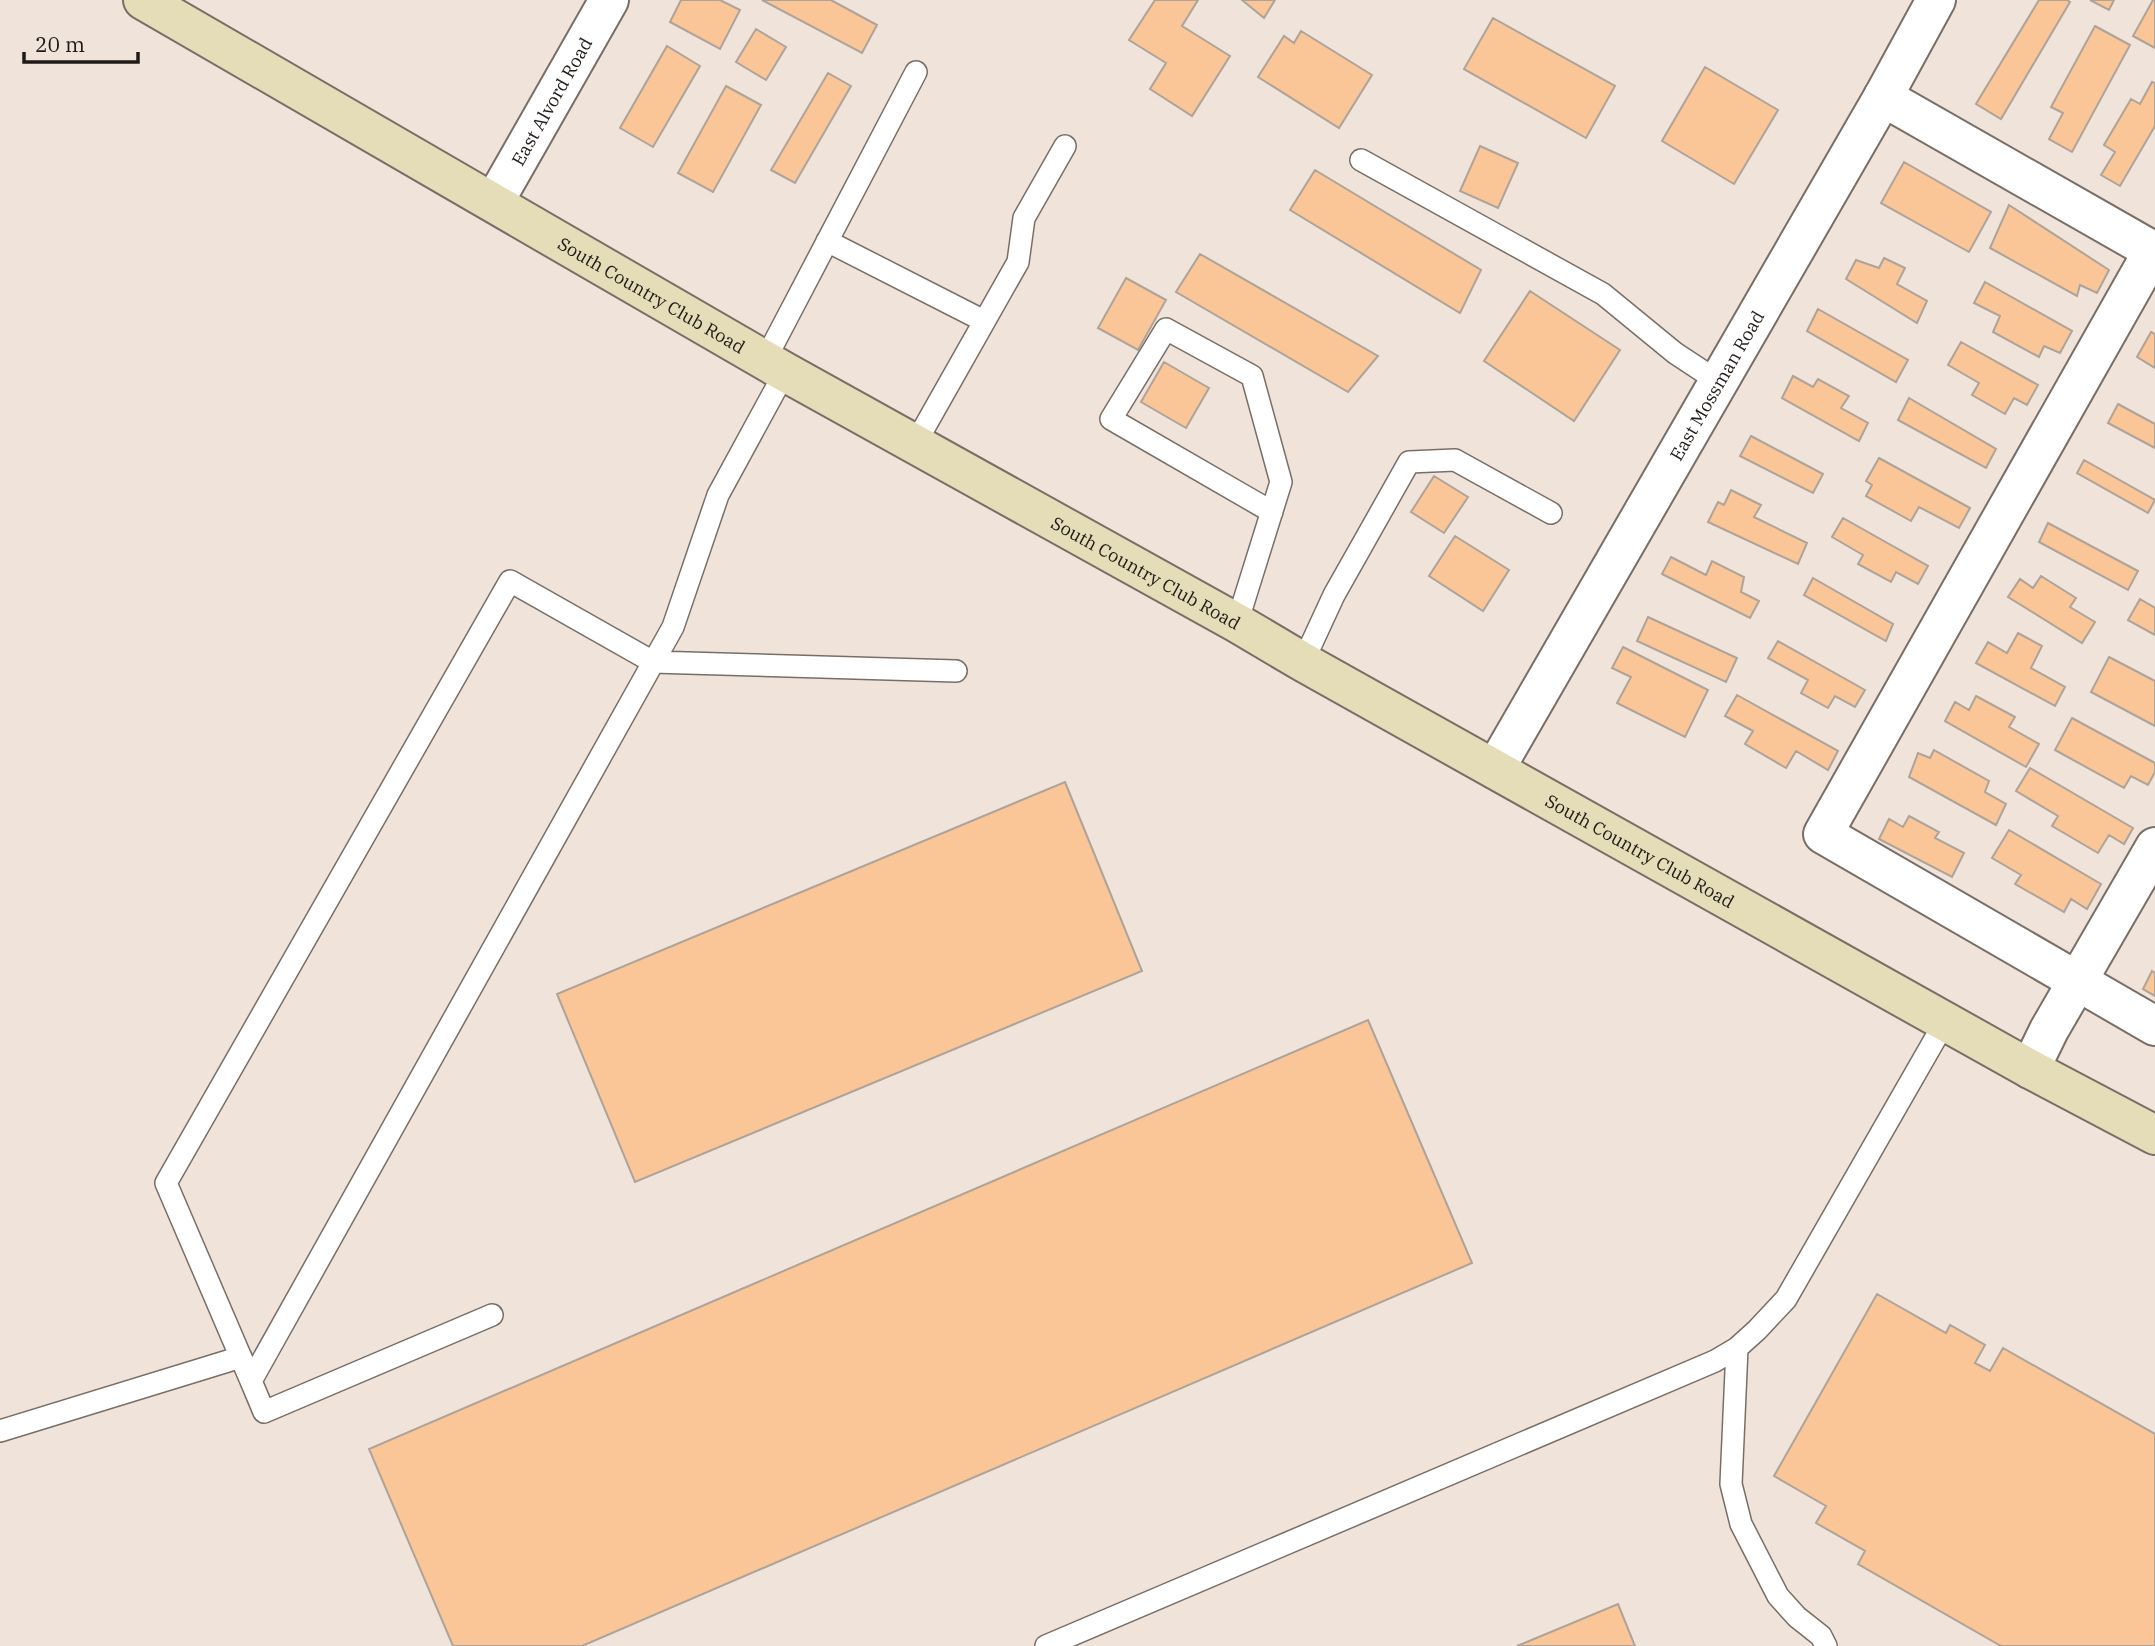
<svg xmlns="http://www.w3.org/2000/svg" width="2155" height="1646" viewBox="0 0 2155 1646" font-family="'IBM Plex Serif',serif">
  <rect width="100%" height="100%" fill="#f0e4da"/>
  <path fill="#fac597" stroke="#aea399" stroke-width="2" d="M681,0H720L740,10L720,49L670,22Z
    M762,0H831L877,25L862,53Z
    M1155,0H1198L1182,26L1230,56L1192,116L1150,89L1166,63L1129,40Z
    M1242,0H1275L1264,18Z
    M2039,0H2067L2070,2L2001,119L1976,104Z
    M2090,0H2114L2109,10Z
    M2153,0H2155V48L2133,36Z
    M1493,18L1615,86L1586,138L1464,69Z
    M2095,26L2130,45L2072,152L2049,139L2063,113L2051,107Z
    M756,29L786,47L766,80L736,62Z
    M1301,31L1372,75L1339,128L1258,77L1284,36L1294,43Z
    M667,46L700,66L653,147L620,128Z
    M1705,67L1778,110L1734,184L1662,141Z
    M828,73L851,86L795,183L771,170Z
    M2152,82L2155,83V126L2120,186L2101,175L2115,152L2104,145L2131,99L2140,104Z
    M726,86L761,105L713,192L678,173Z
    M1480,146L1518,163L1498,208L1460,191Z
    M1904,162L1991,212L1969,252L1881,203Z
    M1315,170L1481,270L1460,313L1290,210Z
    M2009,205L2109,270L2097,293L2080,285L2077,296L1990,248Z
    M1200,254L1378,356L1348,392L1176,292Z
    M1884,258L1905,268L1897,284L1927,301L1917,323L1846,279L1856,260L1879,268Z
    M1126,278L1166,300L1138,350L1098,328Z
    M1985,282L2072,331L2060,353L2044,346L2039,357L1993,332L2000,316L1974,303Z
    M1530,291L1620,350L1574,421L1484,361Z
    M1818,309L1908,360L1896,382L1807,331Z
    M2151,332L2155,334V368L2137,357Z
    M1961,342L2038,385L2027,405L2014,398L2005,414L1972,395L1979,383L1948,365Z
    M1164,362L1209,388L1186,428L1141,402Z
    M1793,376L1813,387L1818,379L1849,396L1841,408L1868,423L1859,441L1782,398Z
    M1909,398L1996,449L1986,468L1898,420Z
    M2118,404L2155,424V448L2108,423Z
    M1751,436L1823,474L1813,493L1740,456Z
    M1879,458L1970,508L1959,528L1919,507L1911,521L1866,496L1872,485L1866,481Z
    M2084,460L2155,500L2148,513L2077,473Z
    M1434,476L1468,497L1444,533L1411,512Z
    M1731,490L1761,505L1754,517L1807,543L1798,564L1708,522L1718,502L1724,505Z
    M1843,518L1928,566L1918,584L1896,572L1891,582L1858,564L1863,555L1832,537Z
    M2048,523L2138,571L2128,590L2039,542Z
    M1455,536L1509,570L1483,611L1429,576Z
    M1671,557L1706,575L1712,561L1744,577L1741,592L1759,601L1750,618L1662,574Z
    M2041,576L2076,598L2070,607L2095,622L2082,643L2008,597L2020,579L2033,588Z
    M1813,578L1893,624L1886,641L1804,595Z
    M2140,599L2155,608V635L2128,620Z
    M1648,617L1737,658L1726,682L1637,641Z
    M2018,633L2042,646L2031,668L2065,687L2055,706L1976,663L1988,642L2007,653Z
    M1778,641L1865,690L1855,707L1835,696L1828,708L1801,693L1808,680L1768,658Z
    M1623,647L1708,690L1685,737L1617,703L1631,677L1612,668Z
    M2109,657L2155,681V726L2091,692Z
    M1737,695L1838,751L1828,770L1796,751L1786,768L1745,744L1753,731L1725,716Z
    M1976,696L2015,717L2009,727L2039,744L2026,767L1945,721L1955,702L1969,710Z
    M2072,718L2155,763V772L2148,785L2131,776L2124,788L2055,750Z
    M1934,750L1989,781L1985,792L2006,804L1996,825L1909,777L1918,753L1930,758Z
    M2030,768L2133,828L2124,844L2109,835L2098,853L2052,826L2058,816L2016,791Z
    M1065,782L1142,971L635,1182L557,994Z
    M1909,816L1939,832L1935,838L1964,853L1952,877L1879,839L1889,819L1903,827Z
    M2009,830L2101,884L2087,909L2071,899L2064,912L2015,884L2021,875L1992,858Z
    M2152,971L2155,973V996L2143,989Z
    M1368,1020L1472,1263L582,1646H453L369,1449Z
    M1877,1294L1946,1333L1950,1325L1985,1345L1975,1363L1990,1371L2003,1348L2155,1434V1646H2001L1858,1564L1865,1551L1816,1523L1826,1506L1774,1476Z
    M1618,1604L1635,1646H1517Z"/>
  <g fill="none" stroke-linecap="round" stroke-linejoin="round">
    <defs>
      <path id="lane" d="M1361,160L1603,294L1675,353L1719,382
        M827,241L984,321
        M765,360L916,72
        M915,444L1018,262L1024,218L1065,146
        M1237,623L1281,482L1252,376L1166,329L1111,419L1272,512
        M1303,662L1334,595L1409,462L1455,460L1551,513
        M492,1315L264,1412L251,1381L673,627L718,495L785,372
        M1737,1348L1731,1484L1741,1524L1778,1596L1797,1617L1821,1636L1826,1646
        M251,1381L166,1183L510,581L653,662L956,671
        M0,1431L241,1357
        M1046,1646L1715,1361L1737,1348L1757,1330L1786,1299L1946,1020"/>
      <g id="street">
        <path d="M1883,97L2155,252"/>
        <path id="s1" d="M494,202L609,0"/>
        <path d="M2153,251L1823,834L2155,1026"/>
        <path id="s2" d="M1495,769L1883,97L1936,0"/>
        <path d="M2030,1069L2049,1030L2155,847"/>
      </g>
      <g id="secondary">
        <path id="s3" d="M143,0L785,372L1237,623L1303,662L2030,1069L2155,1135"/>
      </g>
    </defs>
    <use href="#lane" stroke="#796e66" stroke-width="24"/>
    <use href="#street" stroke="#796e66" stroke-width="42"/>
    <use href="#secondary" stroke="#796e66" stroke-width="42"/>
    <use href="#lane" stroke="#fff" stroke-width="21"/>
    <use href="#street" stroke="#fff" stroke-width="38"/>
    <use href="#secondary" stroke="#e5dcb8" stroke-width="38"/>
  </g>
  <g text-anchor="middle" dominant-baseline="central" stroke-width="5" stroke-linejoin="round" paint-order="stroke">
    <g font-size="18" fill="#1f1a17" stroke="#f0e4da">
      <text stroke="none"><textPath href="#s1" startOffset="116">East Alvord Road</textPath></text>
      <text stroke="none"><textPath href="#s3" startOffset="588">South Country Club Road</textPath></text>
      <text stroke="none"><textPath href="#s2" startOffset="443">East Mossman Road</textPath></text>
      <text stroke="none"><textPath href="#s3" startOffset="1155">South Country Club Road</textPath></text>
      <text stroke="none"><textPath href="#s3" startOffset="1722">South Country Club Road</textPath></text>
    </g>
  </g>
  <path d="M24 52v10h114v-10" fill="none" stroke="#1f1a17" stroke-width="3.5"/>
  <text x="35" y="52" font-size="21" fill="#1f1a17" stroke="#f0e4da" stroke-width="5" paint-order="stroke">20 m</text>
</svg>
